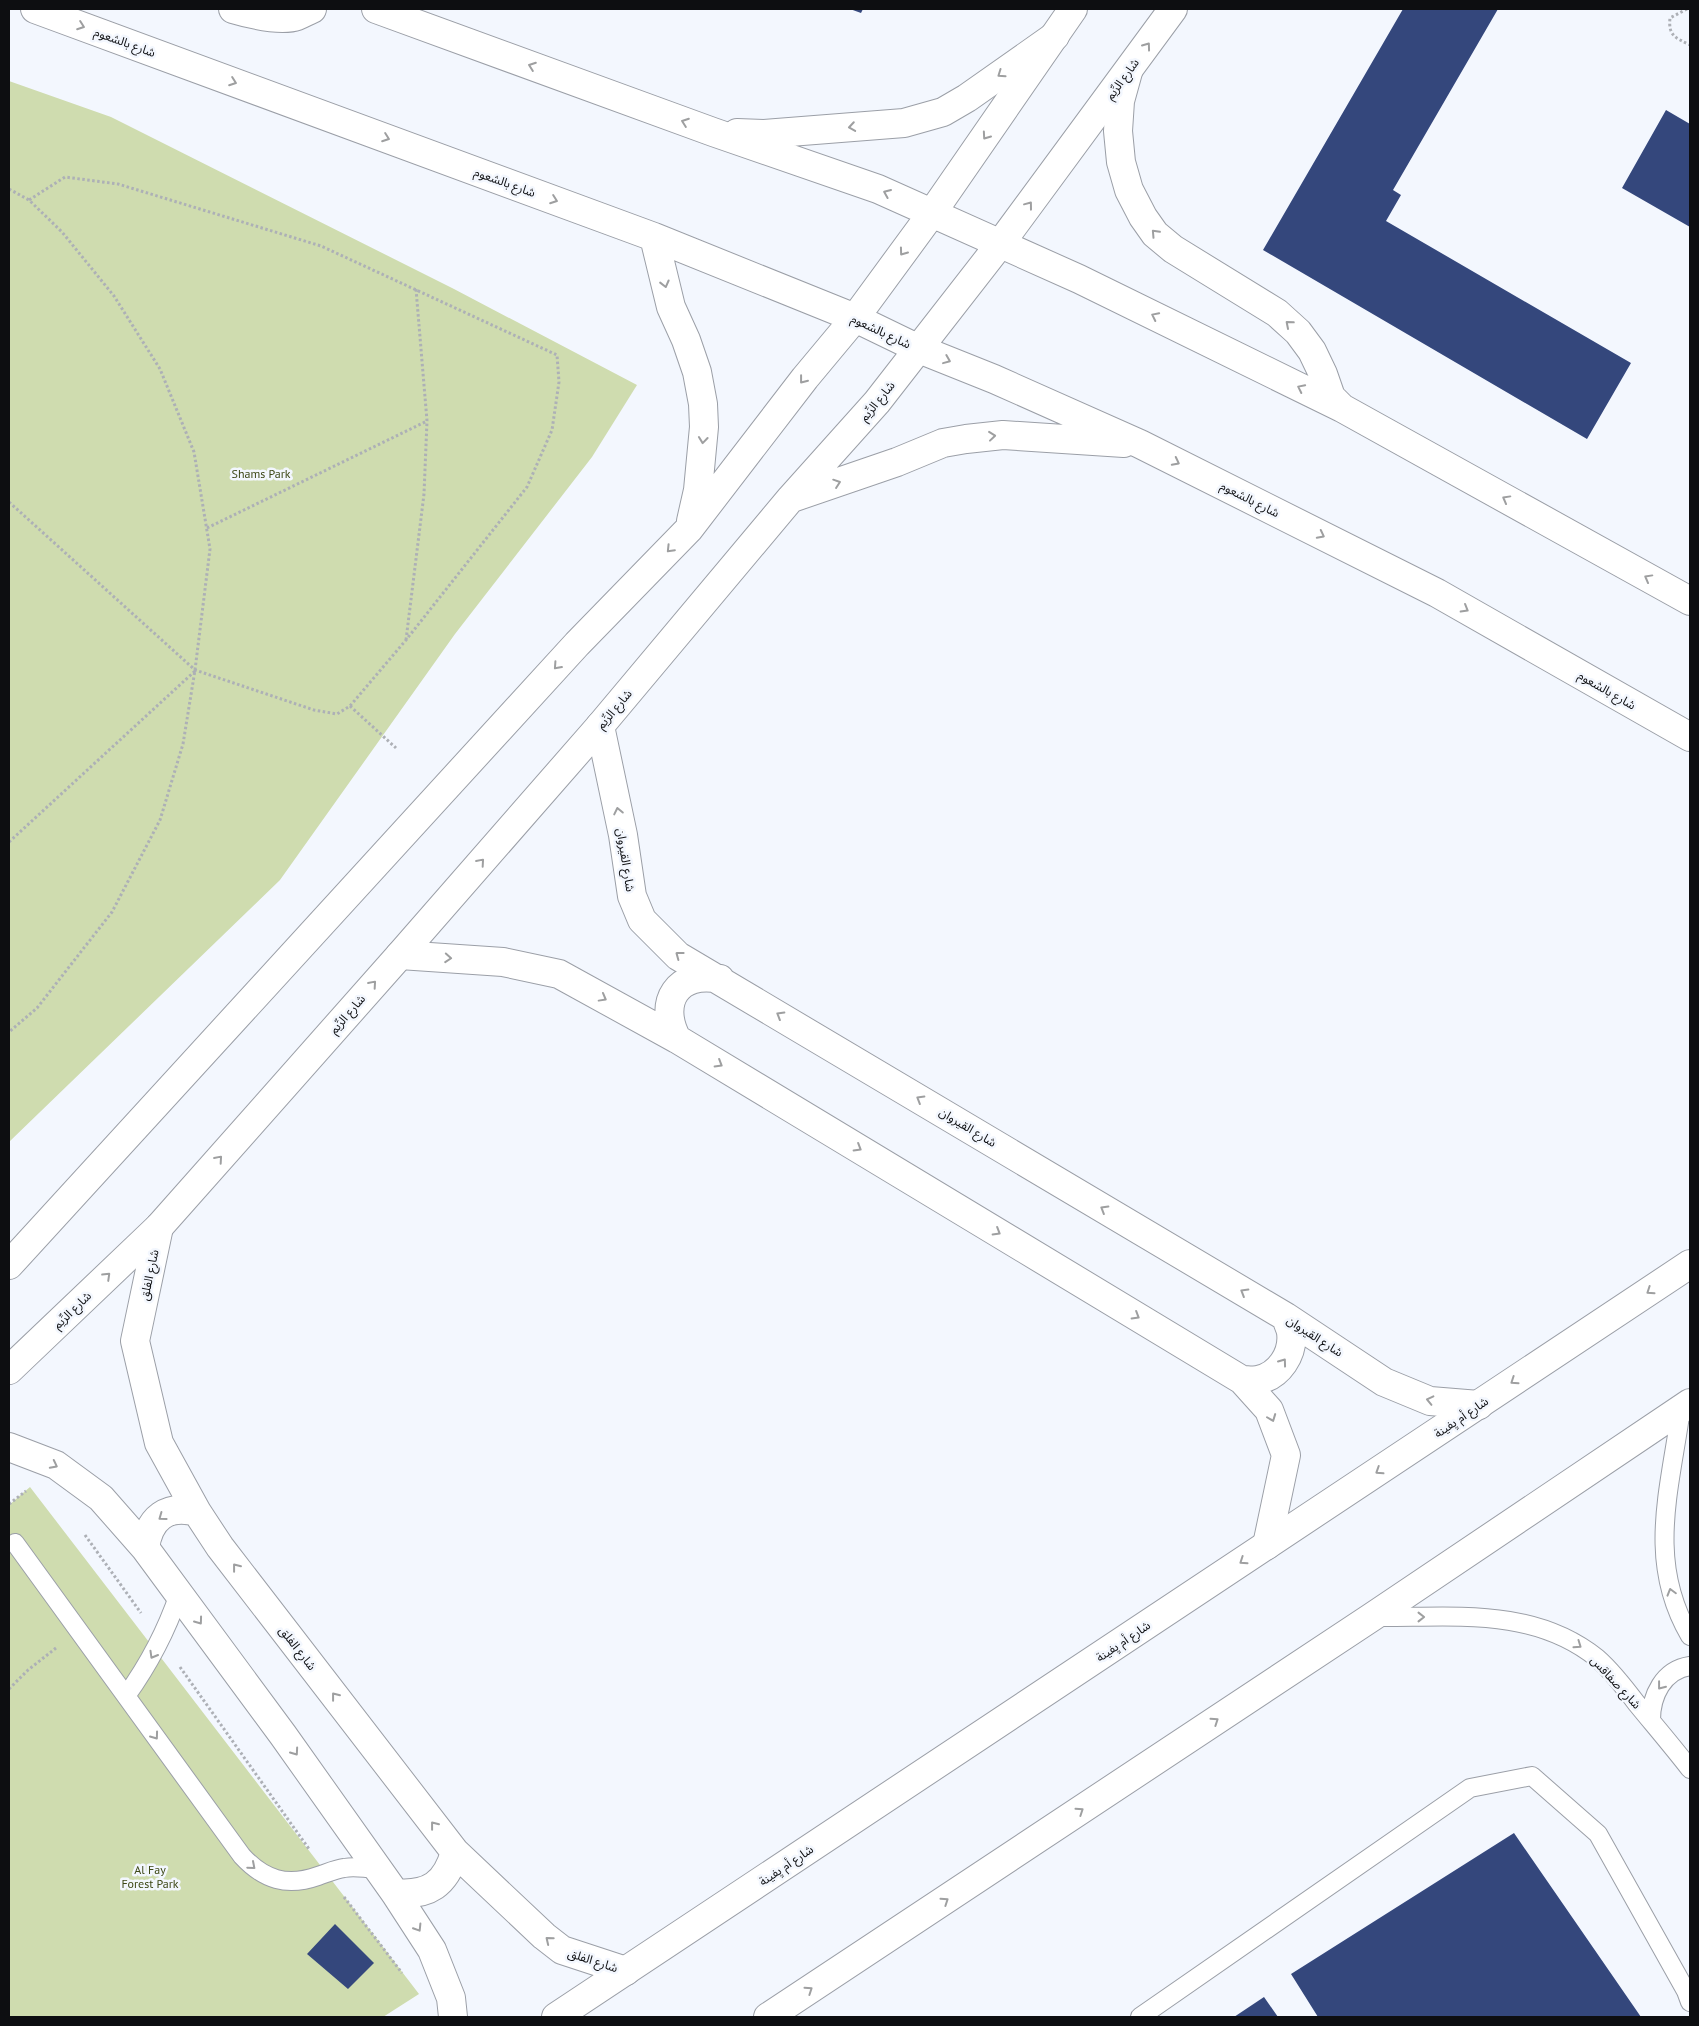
<svg xmlns="http://www.w3.org/2000/svg" width="1699" height="2026" viewBox="0 0 1699 2026" font-family="'PT Sans','Noto Sans Arabic',sans-serif">
  <rect width="100%" height="100%" fill="#f3f7fe"/>
  <path fill="#cfdcaf" d="M9,81L111,117L454,289L637,385L592,457L455,634L280,880L9,1142Z
    M30,1487L419,1994L383,2017H9V1505Z"/>
  <path fill="#34477c" d="M850,9H863L861,13Z
    M1403,9H1498L1393,190L1401,195L1386,221L1631,363L1587,439L1263,250Z
    M1666,110L1690,124V227L1622,188Z
    M1514,1833L1641,2017H1318L1291,1974Z
    M335,1924L374,1963L348,1989L307,1954Z
    M1264,1997L1278,2017H1234Z"/>
  <g fill="none" stroke-linecap="round" stroke-linejoin="round">
    <defs>
      <path id="service" d="M1681,1409C1670,1490 1646,1561 1690,1636
        M15,1543L242,1856C264,1880 287,1887 318,1876C327,1873 336,1869 344,1868C356,1866 367,1868 379,1870
        M1373,1617C1451,1618 1532,1606 1597,1658C1612,1671 1625,1688 1637,1704C1655,1726 1673,1747 1690,1769
        M126,1696C149,1664 166,1632 179,1594
        M1651,1720C1651,1696 1663,1670 1690,1666
        M1140,2017L1470,1788L1532,1776L1598,1834L1686,1991L1690,2002"/>
      <path id="minor" d="M600,726L623,835L632,896L642,920L678,956L1286,1317L1384,1382L1430,1401L1479,1405
        M400,955L503,962L559,974L677,1039L1242,1380L1269,1410L1286,1455L1267,1545
        M677,1039C657,1002 678,970 720,979
        M159,1227L135,1341L159,1443L197,1512L220,1547L455,1852L544,1936L562,1950L626,1971
        M1242,1380C1247,1380 1253,1381 1258,1380C1279,1376 1294,1354 1291,1332C1290,1327 1287,1322 1286,1317
        M9,1447L56,1465L101,1498L145,1548L283,1735L395,1893L432,1950L451,1998L453,2017
        M145,1548C149,1518 167,1504 197,1512
        M395,1893C429,1896 446,1884 455,1852"/>
      <path id="tertiary" d="M932,213L1073,9
        M1000,244L1173,9"/>
      <path id="secondary" d="M35,9L654,237L855,318L919,349L994,379L1140,444L1437,593L1690,737
        M233,9C250,14 280,22 297,16C302,14 307,11 312,9
        M376,9L713,132L878,189L1079,279L1342,408L1690,601
        M1128,72L1120,101L1118,131L1121,162L1129,190L1143,217L1155,234L1173,249L1277,313L1298,332L1312,351L1323,374L1331,397L1342,408
        M737,133L764,134L904,123L943,112L967,98L1055,36
        M654,237L671,307L686,340L697,372L703,404L704,427L698,490L691,521
        M792,498L897,462L943,443L966,439L1003,435L1124,443
        M9,1265L577,644L689,529L805,378L855,318L932,213
        M9,1370L159,1227L400,955L600,726L791,498L877,402L1000,244"/>
      <path id="primary" d="M556,2017L1690,1264
        M768,2017L1372,1617L1690,1403"/>
    </defs>
    <use href="#service" stroke="#9b9fa7" stroke-width="20"/>
    <use href="#minor" stroke="#9b9fa7" stroke-width="30"/>
    <use href="#tertiary" stroke="#9b9fa7" stroke-width="30"/>
    <use href="#secondary" stroke="#9b9fa7" stroke-width="30"/>
    <use href="#primary" stroke="#9b9fa7" stroke-width="30"/>
    <path stroke="#adb0b6" stroke-width="3" stroke-dasharray="2.5 2.5" stroke-linecap="butt" d="M1687,9L1670,18C1668,36 1676,38 1690,45
      M9,189L29,200L62,232L114,296L160,369L194,452L210,549L195,670L183,744L160,820L112,912L37,1008L9,1032
      M9,502L195,670L314,710L337,714L350,706L406,640L527,487L552,430L559,382L557,355L321,246L118,184L65,177L29,200
      M207,528L427,421
      M406,640L424,494L427,421L416,289
      M350,706L396,748
      M9,842L195,671
      M9,1504L26,1491
      M85,1535L141,1613
      M180,1667L309,1849
      M9,1689L28,1670L56,1648
      M344,1897L402,1973"/>
    <use href="#service" stroke="#fff" stroke-width="18"/>
    <use href="#minor" stroke="#fff" stroke-width="28"/>
    <use href="#tertiary" stroke="#fff" stroke-width="28"/>
    <use href="#secondary" stroke="#fff" stroke-width="28"/>
    <use href="#primary" stroke="#fff" stroke-width="28"/>
  </g>
  <defs><path id="oneway-chevron" d="M-2-3.5L2.5 0L-2 3.5" fill="none" stroke-width="1.6" stroke-linecap="round" stroke-linejoin="round" transform="scale(1.25)"/></defs>
  <g stroke="#9e9fa0">
    <use href="#oneway-chevron" transform="translate(81 26) rotate(20)"/>
    <use href="#oneway-chevron" transform="translate(1147 46) rotate(-54)"/>
    <use href="#oneway-chevron" transform="translate(532 66) rotate(-160)"/>
    <use href="#oneway-chevron" transform="translate(1001 74) rotate(145)"/>
    <use href="#oneway-chevron" transform="translate(233 82) rotate(20)"/>
    <use href="#oneway-chevron" transform="translate(685 122) rotate(-160)"/>
    <use href="#oneway-chevron" transform="translate(852 127) rotate(171)"/>
    <use href="#oneway-chevron" transform="translate(986 136) rotate(125)"/>
    <use href="#oneway-chevron" transform="translate(386 138) rotate(20)"/>
    <use href="#oneway-chevron" transform="translate(887 193) rotate(-157)"/>
    <use href="#oneway-chevron" transform="translate(554 200) rotate(20)"/>
    <use href="#oneway-chevron" transform="translate(1029 205) rotate(-53)"/>
    <use href="#oneway-chevron" transform="translate(1155 233) rotate(-133)"/>
    <use href="#oneway-chevron" transform="translate(903 252) rotate(126)"/>
    <use href="#oneway-chevron" transform="translate(665 284) rotate(76)"/>
    <use href="#oneway-chevron" transform="translate(1155 316) rotate(-154)"/>
    <use href="#oneway-chevron" transform="translate(1289 324) rotate(-139)"/>
    <use href="#oneway-chevron" transform="translate(947 360) rotate(22)"/>
    <use href="#oneway-chevron" transform="translate(803 380) rotate(128)"/>
    <use href="#oneway-chevron" transform="translate(1301 388) rotate(-154)"/>
    <use href="#oneway-chevron" transform="translate(992 436) rotate(-6)"/>
    <use href="#oneway-chevron" transform="translate(703 440) rotate(96)"/>
    <use href="#oneway-chevron" transform="translate(1176 462) rotate(27)"/>
    <use href="#oneway-chevron" transform="translate(837 483) rotate(-19)"/>
    <use href="#oneway-chevron" transform="translate(1506 499) rotate(-151)"/>
    <use href="#oneway-chevron" transform="translate(1321 535) rotate(27)"/>
    <use href="#oneway-chevron" transform="translate(670 549) rotate(134)"/>
    <use href="#oneway-chevron" transform="translate(1648 578) rotate(-151)"/>
    <use href="#oneway-chevron" transform="translate(1465 609) rotate(30)"/>
    <use href="#oneway-chevron" transform="translate(557 666) rotate(132)"/>
    <use href="#oneway-chevron" transform="translate(618 811) rotate(-102)"/>
    <use href="#oneway-chevron" transform="translate(481 862) rotate(-49)"/>
    <use href="#oneway-chevron" transform="translate(679 955) rotate(-143)"/>
    <use href="#oneway-chevron" transform="translate(448 958) rotate(4)"/>
    <use href="#oneway-chevron" transform="translate(373 984) rotate(-49)"/>
    <use href="#oneway-chevron" transform="translate(603 998) rotate(29)"/>
    <use href="#oneway-chevron" transform="translate(780 1015) rotate(-149)"/>
    <use href="#oneway-chevron" transform="translate(719 1064) rotate(31)"/>
    <use href="#oneway-chevron" transform="translate(920 1099) rotate(-149)"/>
    <use href="#oneway-chevron" transform="translate(858 1148) rotate(31)"/>
    <use href="#oneway-chevron" transform="translate(219 1159) rotate(-49)"/>
    <use href="#oneway-chevron" transform="translate(1104 1209) rotate(-149)"/>
    <use href="#oneway-chevron" transform="translate(997 1232) rotate(31)"/>
    <use href="#oneway-chevron" transform="translate(107 1276) rotate(-44)"/>
    <use href="#oneway-chevron" transform="translate(1650 1291) rotate(146)"/>
    <use href="#oneway-chevron" transform="translate(1244 1292) rotate(-149)"/>
    <use href="#oneway-chevron" transform="translate(1136 1316) rotate(31)"/>
    <use href="#oneway-chevron" transform="translate(1283 1362) rotate(-54)"/>
    <use href="#oneway-chevron" transform="translate(1514 1381) rotate(146)"/>
    <use href="#oneway-chevron" transform="translate(1430 1400) rotate(-167)"/>
    <use href="#oneway-chevron" transform="translate(1272 1418) rotate(69)"/>
    <use href="#oneway-chevron" transform="translate(54 1465) rotate(27)"/>
    <use href="#oneway-chevron" transform="translate(1379 1471) rotate(147)"/>
    <use href="#oneway-chevron" transform="translate(162 1517) rotate(144)"/>
    <use href="#oneway-chevron" transform="translate(1243 1561) rotate(146)"/>
    <use href="#oneway-chevron" transform="translate(236 1567) rotate(-128)"/>
    <use href="#oneway-chevron" transform="translate(1671 1592) rotate(-106)"/>
    <use href="#oneway-chevron" transform="translate(1421 1617)"/>
    <use href="#oneway-chevron" transform="translate(199 1621) rotate(54)"/>
    <use href="#oneway-chevron" transform="translate(1578 1645) rotate(35)"/>
    <use href="#oneway-chevron" transform="translate(153 1655) rotate(120)"/>
    <use href="#oneway-chevron" transform="translate(1661 1686) rotate(128)"/>
    <use href="#oneway-chevron" transform="translate(335 1696) rotate(-128)"/>
    <use href="#oneway-chevron" transform="translate(1215 1721) rotate(-34)"/>
    <use href="#oneway-chevron" transform="translate(155 1736) rotate(54)"/>
    <use href="#oneway-chevron" transform="translate(295 1752) rotate(55)"/>
    <use href="#oneway-chevron" transform="translate(1080 1811) rotate(-34)"/>
    <use href="#oneway-chevron" transform="translate(434 1825) rotate(-128)"/>
    <use href="#oneway-chevron" transform="translate(252 1866) rotate(41)"/>
    <use href="#oneway-chevron" transform="translate(945 1901) rotate(-34)"/>
    <use href="#oneway-chevron" transform="translate(418 1928) rotate(58)"/>
    <use href="#oneway-chevron" transform="translate(549 1940) rotate(-141)"/>
    <use href="#oneway-chevron" transform="translate(809 1990) rotate(-34)"/>
  </g>
  <g text-anchor="middle" dominant-baseline="central" stroke-width="5" stroke-linejoin="round" paint-order="stroke">
    <g font-size="12" fill="#0d0e11" stroke="#f3f7fe">
      <text transform="translate(125 42) rotate(20)">شارع بالشعوم</text>
      <text transform="translate(1122 79) rotate(-54)">شارع الرِّيم</text>
      <text transform="translate(505 182) rotate(20)">شارع بالشعوم</text>
      <text transform="translate(881 331) rotate(25)">شارع بالشعوم</text>
      <text transform="translate(877 401) rotate(-51)">شارع الرِّيم</text>
      <text transform="translate(1250 499) rotate(27)">شارع بالشعوم</text>
      <text transform="translate(1607 690) rotate(30)">شارع بالشعوم</text>
      <text transform="translate(614 709) rotate(-50)">شارع الرِّيم</text>
      <text transform="translate(626 860) rotate(81)">شارع القيروان</text>
      <text transform="translate(347 1014) rotate(-49)">شارع الرِّيم</text>
      <text transform="translate(968 1127) rotate(31)">شارع القيروان</text>
      <text transform="translate(149 1275) rotate(-78)">شارع الفلق</text>
      <text transform="translate(72 1310) rotate(-44)">شارع الرِّيم</text>
      <text transform="translate(1315 1336) rotate(33)">شارع القيروان</text>
      <text transform="translate(1461 1417) rotate(-34)">شارع أم يِفينة</text>
      <text transform="translate(1123 1641) rotate(-34)">شارع أم يِفينة</text>
      <text transform="translate(298 1648) rotate(52)">شارع الفلق</text>
      <text transform="translate(1616 1682) rotate(47)">شارع صفاقس</text>
      <text transform="translate(786 1865) rotate(-34)">شارع أم يِفينة</text>
      <text transform="translate(593 1960) rotate(18)">شارع الفلق</text>
    </g>
    <g font-size="12" fill="#3c4715" stroke="#f3f7fe">
      <text x="261" y="473">Shams Park</text>
      <text x="150" y="1869">Al Fay<tspan x="150" dy="14">Forest Park</tspan></text>
    </g>
  </g>
  <rect width="1699" height="2026" fill="none" stroke="#0d0e11" stroke-width="20"/>
</svg>
